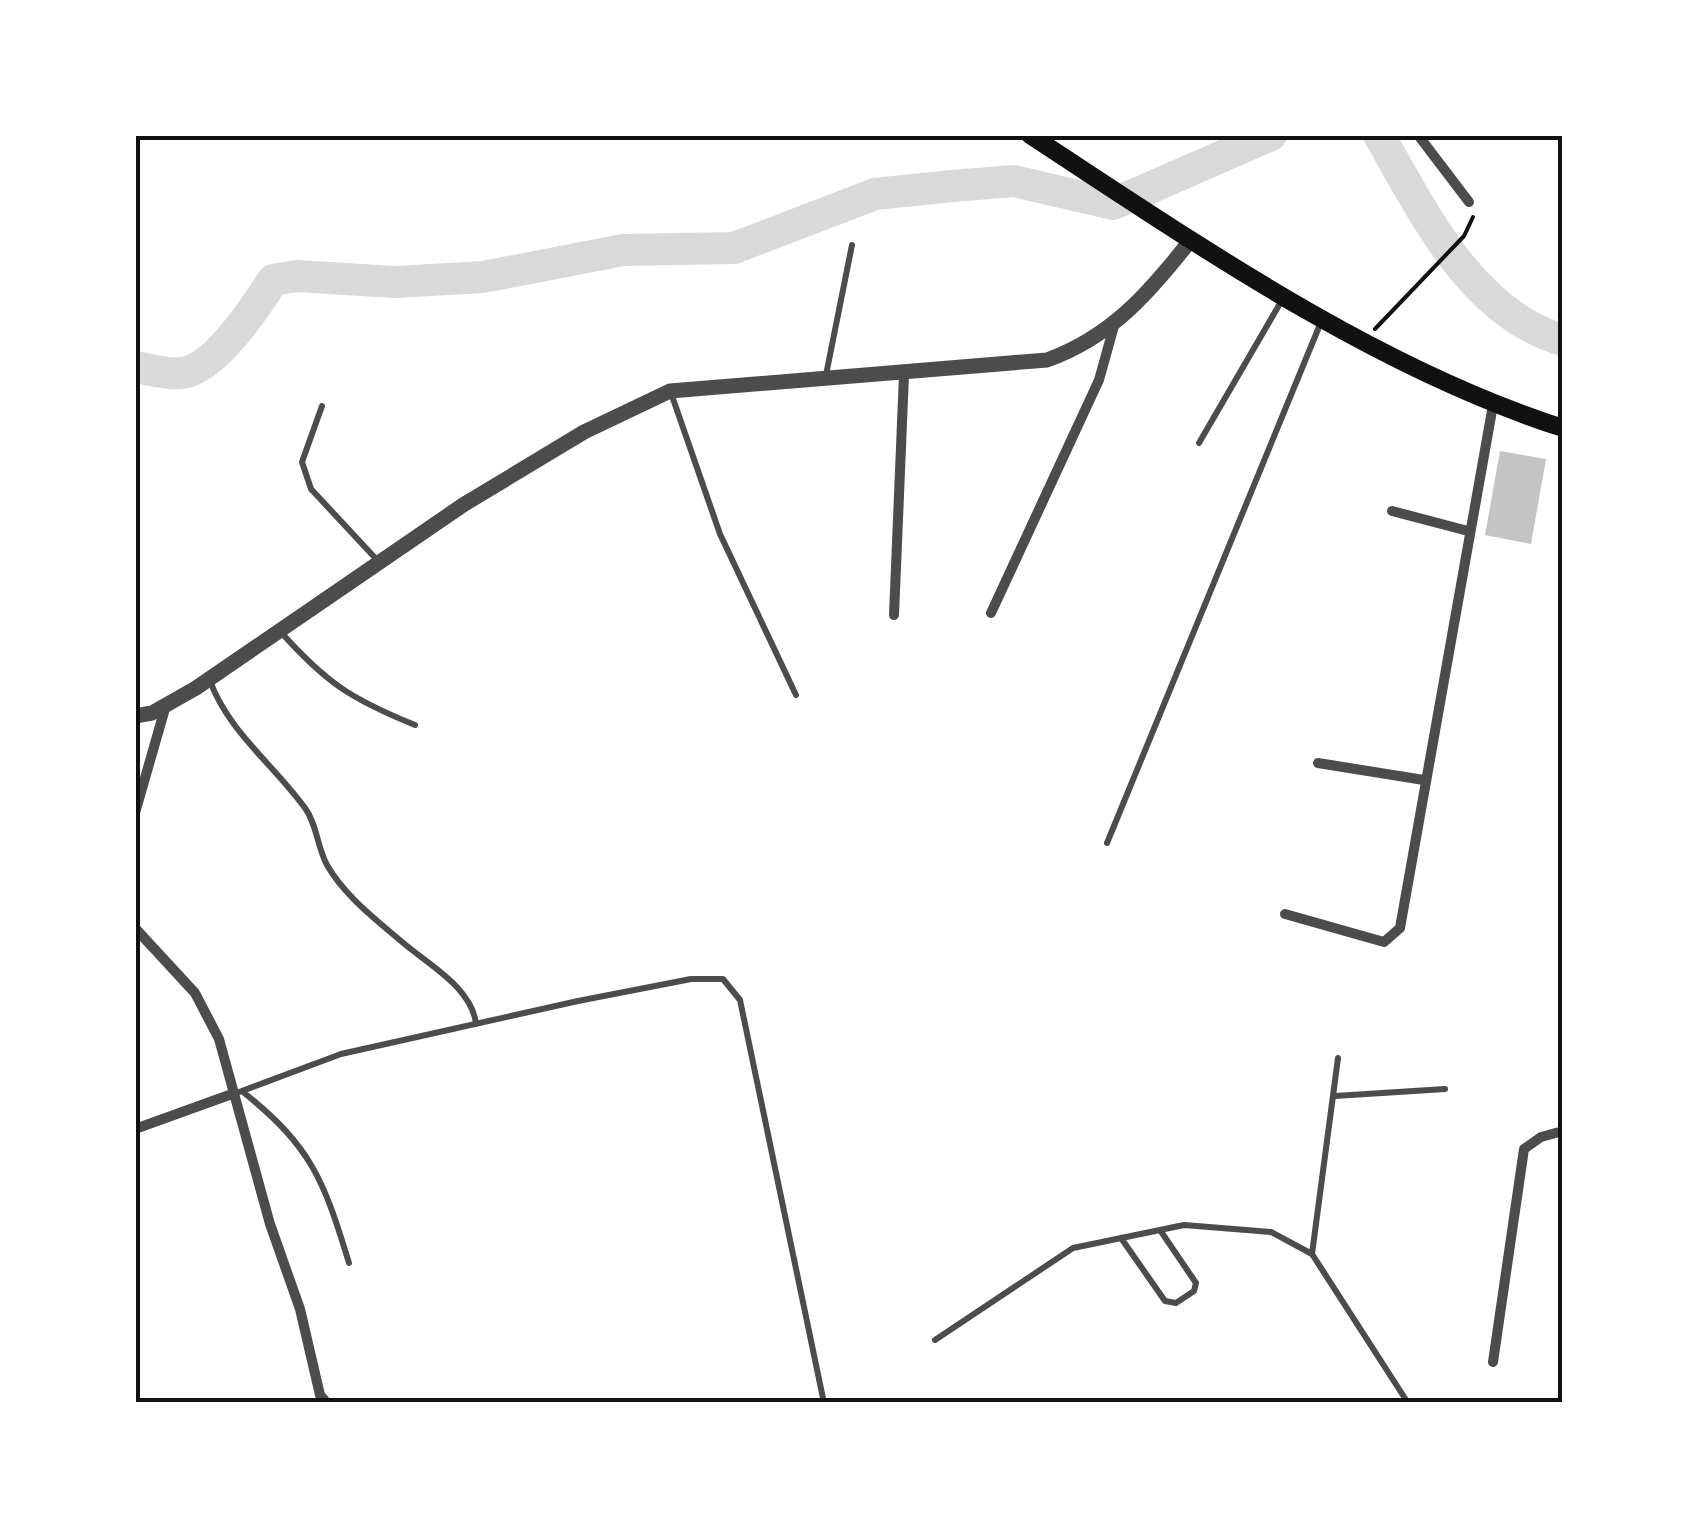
<svg xmlns="http://www.w3.org/2000/svg" width="1698" height="1538" viewBox="0 0 1698 1538" font-family="Overpass,sans-serif">
  <rect width="100%" height="100%" fill="#fff"/>
  <g fill="none" stroke-linecap="round" stroke-linejoin="round">
    <path stroke="#d9d9d9" stroke-width="32" d="M1379,135C1422,210 1472,315 1563,340
      M135,367C149,369 167,375 182,373C215,369 255,308 273,280L296,276L395,282L483,277L623,250L734,248L875,194L952,186L1014,181L1113,204L1271,135"/>
  </g>
  <path fill="#c4c4c4" d="M1500,451L1546,459L1531,544L1485,535Z"/>
  <g fill="none" stroke-linecap="round" stroke-linejoin="round">
    <path stroke="#111" stroke-width="4" d="M1375,329L1464,236L1473,217"/>
    <path stroke="#4c4c4c" stroke-width="6" d="M826,375L852,245
      M671,393L720,534L796,695
      M322,406L302,462L311,489L378,561
      M1199,443L1282,300
      M279,630C326,683 351,699 415,725
      M210,681C229,732 273,764 305,808C317,824 317,847 327,865C344,895 375,919 401,941C427,964 472,987 476,1024
      M1107,843L1321,322
      M243,1092C312,1147 324,1181 349,1263
      M234,1094L341,1054L578,1001L691,979H723L740,1000L824,1403
      M1335,1096L1445,1089
      M1121,1238L1165,1301L1176,1303L1194,1291L1196,1283L1160,1230
      M1312,1254L1338,1058
      M935,1340L1073,1248L1184,1225L1271,1232L1312,1254L1408,1403"/>
    <path stroke="#4c4c4c" stroke-width="10" d="M1418,135L1469,202
      M1392,511L1468,531
      M991,613L1099,380L1114,326
      M894,615L904,375
      M1318,763L1424,780
      M135,813L166,705
      M1285,914L1384,942L1400,928L1493,405
      M135,928L195,993L219,1039L270,1224L300,1309L320,1395L327,1403
      M135,1129L232,1094
      M1493,1362L1524,1149L1541,1137L1563,1131"/>
    <path stroke="#4c4c4c" stroke-width="15" d="M135,716L152,713L196,688L463,505L584,432L670,391L1047,360C1111,337 1149,293 1190,241"/>
    <path stroke="#111" stroke-width="18" d="M1030,135C1195,243 1375,368 1563,428"/>
  </g>
  <rect width="1698" height="1538" fill="none" stroke="#ffffff" stroke-width="275"/>
  <rect x="138" y="138" width="1422" height="1262" fill="none" stroke="#111" stroke-width="4"/>
</svg>
